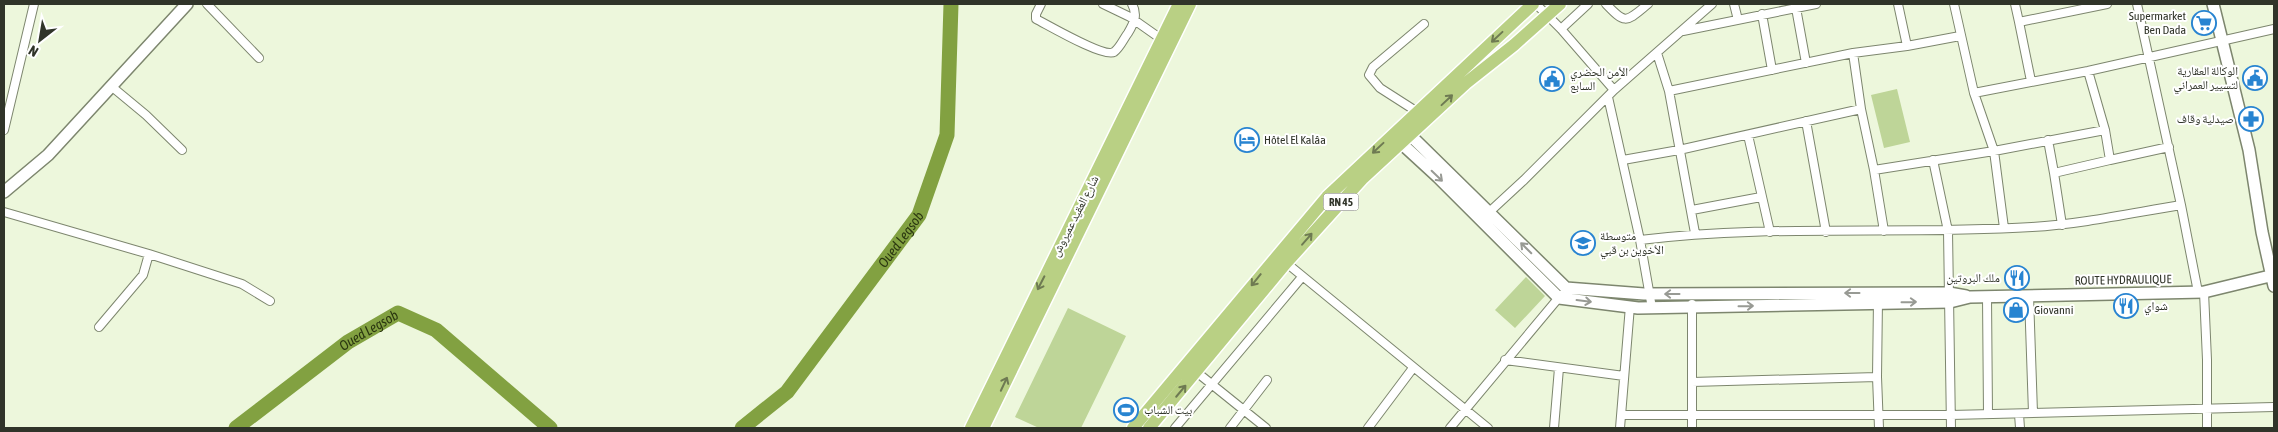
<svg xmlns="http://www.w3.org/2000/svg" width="2278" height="432" viewBox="0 0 2278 432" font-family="'Asap Condensed','Noto Naskh Arabic',sans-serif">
  <rect width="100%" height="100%" fill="#edf7dc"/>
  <path fill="#bed598" d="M1897,89L1910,142L1884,148L1871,95Z
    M1526,277L1545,296L1515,328L1495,310Z
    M1068,308L1126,336L1081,428H1039L1015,417Z"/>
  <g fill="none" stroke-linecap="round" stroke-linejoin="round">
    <g stroke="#82a141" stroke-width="15">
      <path id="s1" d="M236,428L348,342L398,313L436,330L550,428"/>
      <path id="s2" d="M742,428L787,392L919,215L947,135L951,4"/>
    </g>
    <defs>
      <path id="minor" d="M207,4L259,58
        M1041,4L1036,14V19C1048,25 1104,58 1114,52C1120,48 1124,38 1128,33C1134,23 1138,15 1132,4
        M1103,4L1130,17L1164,41
        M1536,4L1561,29L1614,90
        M1606,4C1626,25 1626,22 1648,4
        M1734,4L1738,20
        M1954,4L1974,93L2088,71L2274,29
        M2015,4L2019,22L2107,4
        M2137,4L2181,205L2198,292
        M1796,8L1806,63
        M1762,14L1772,70
        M2019,22L2031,81
        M1561,29L1588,4
        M1683,31L1816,4
        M1907,46L1960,36
        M1657,53L1669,91
        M1853,53L1861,109
        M2088,71L2105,130L2110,160L2169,147
        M111,86L146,115L182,150
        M1974,93L1994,151L2004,228
        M1608,97L1640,240L1652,308
        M1419,113L1380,88L1369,75L1373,67L1424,24
        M1806,121L1826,232
        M4,130L34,4
        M1748,135L1770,232
        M2048,140L2054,173L2110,160
        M1623,160L1679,150L1861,109L1874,170L1994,151L2105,130
        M1933,160L1948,231L1951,428
        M1874,170L1884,231
        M2054,173L2062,225
        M1692,210L1761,197
        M4,212L149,254L242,284L270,301
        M1485,216L1524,180L1614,90L1712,4
        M1695,233L1669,91L1853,53L1907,46L1898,4
        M1640,240C1770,224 1901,235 2032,227C2082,224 2132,213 2181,205
        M1284,261L1488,428
        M2204,292L2207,360V428
        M2029,296L2033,413
        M1987,297L1988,414
        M1878,300L1877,377L1879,428
        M1692,304V428
        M99,327L143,275L149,254
        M1505,360L1624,376
        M1194,370L1266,428
        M1692,382L1877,377
        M2019,414L2020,428
        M1622,415H1951L2274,407
        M1175,428L1302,277
        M1230,428L1267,380
        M1368,428L1413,368
        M1450,428L1561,295
        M1554,428L1559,368
        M1620,428L1630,306"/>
      <path id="secondary" d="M2213,4L2249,150L2262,232L2274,286
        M1410,135L1566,288L1644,294L1949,293L1966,296
        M1401,143L1438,177L1559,298L1638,308L1950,302L1970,297L2204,292L2274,275
        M4,192L48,155L187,4"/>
      <path id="primary" d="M971,428L1179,4
        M983,428L1190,4
        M1133,428L1327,197L1533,4
        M1149,428L1286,263L1363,178L1466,83L1514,45L1560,4"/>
    </defs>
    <use href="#minor" stroke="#7d866e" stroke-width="10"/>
    <use href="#secondary" stroke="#7d866e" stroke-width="14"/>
    <use href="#primary" stroke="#fff" stroke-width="15"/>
    <use href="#minor" stroke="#fff" stroke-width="8"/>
    <use href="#secondary" stroke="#fff" stroke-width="11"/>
    <use href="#primary" stroke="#b9d084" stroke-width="12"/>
  </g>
  <defs><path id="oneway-shaft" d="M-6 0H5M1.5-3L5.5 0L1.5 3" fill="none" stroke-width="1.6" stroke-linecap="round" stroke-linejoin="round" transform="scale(1.25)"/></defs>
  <g stroke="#6e7a52">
    <use href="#oneway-shaft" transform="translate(1497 37) rotate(137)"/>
    <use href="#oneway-shaft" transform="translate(1447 100) rotate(-43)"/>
    <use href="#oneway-shaft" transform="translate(1378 148) rotate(137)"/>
    <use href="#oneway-shaft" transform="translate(1307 239) rotate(-49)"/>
    <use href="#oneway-shaft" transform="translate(1256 280) rotate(129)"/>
    <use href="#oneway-shaft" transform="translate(1041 283) rotate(117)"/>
    <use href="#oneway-shaft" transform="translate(1004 384) rotate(-65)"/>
    <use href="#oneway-shaft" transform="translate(1181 391) rotate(-50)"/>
  </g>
  <g stroke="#989a94">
    <use href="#oneway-shaft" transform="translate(1437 176) rotate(44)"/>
    <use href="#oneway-shaft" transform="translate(1526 248) rotate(-135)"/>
    <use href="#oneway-shaft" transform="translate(1852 293) rotate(180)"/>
    <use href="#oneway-shaft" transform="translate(1672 294) rotate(-180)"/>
    <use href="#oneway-shaft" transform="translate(1584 301) rotate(7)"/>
    <use href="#oneway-shaft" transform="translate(1909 302) rotate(-1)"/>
    <use href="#oneway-shaft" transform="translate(1746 306) rotate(-1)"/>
  </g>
  <defs>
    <symbol id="supermarket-ring" viewBox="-11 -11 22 22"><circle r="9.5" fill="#fff" stroke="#2884d1" stroke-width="1.5"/><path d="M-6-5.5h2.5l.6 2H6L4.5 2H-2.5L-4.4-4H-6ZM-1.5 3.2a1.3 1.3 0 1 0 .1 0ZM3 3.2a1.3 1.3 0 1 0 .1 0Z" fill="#2884d1"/></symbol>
    <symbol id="civic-ring" viewBox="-11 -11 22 22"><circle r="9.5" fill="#fff" stroke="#2884d1" stroke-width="1.5"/><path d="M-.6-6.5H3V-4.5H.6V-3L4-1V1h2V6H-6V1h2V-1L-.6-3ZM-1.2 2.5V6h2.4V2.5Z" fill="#2884d1"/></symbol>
    <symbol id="pharmacy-ring" viewBox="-11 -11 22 22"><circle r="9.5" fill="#fff" stroke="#2884d1" stroke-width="1.5"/><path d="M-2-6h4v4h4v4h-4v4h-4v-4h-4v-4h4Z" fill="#2884d1"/></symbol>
    <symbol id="hotel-ring" viewBox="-11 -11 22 22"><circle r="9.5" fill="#fff" stroke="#2884d1" stroke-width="1.5"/><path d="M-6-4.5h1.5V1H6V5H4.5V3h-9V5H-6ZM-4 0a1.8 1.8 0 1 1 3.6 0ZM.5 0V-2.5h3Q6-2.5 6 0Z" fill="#2884d1"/></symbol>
    <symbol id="school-ring" viewBox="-11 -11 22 22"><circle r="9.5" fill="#fff" stroke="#2884d1" stroke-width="1.5"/><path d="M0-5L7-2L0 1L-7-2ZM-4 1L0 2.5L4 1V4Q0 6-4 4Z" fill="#2884d1"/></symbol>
    <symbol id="restaurant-ring" viewBox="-11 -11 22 22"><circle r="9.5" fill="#fff" stroke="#2884d1" stroke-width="1.5"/><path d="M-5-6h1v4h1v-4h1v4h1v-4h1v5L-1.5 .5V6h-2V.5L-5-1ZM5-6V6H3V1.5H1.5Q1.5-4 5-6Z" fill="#2884d1"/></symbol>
    <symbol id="shop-ring" viewBox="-11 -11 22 22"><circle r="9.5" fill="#fff" stroke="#2884d1" stroke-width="1.5"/><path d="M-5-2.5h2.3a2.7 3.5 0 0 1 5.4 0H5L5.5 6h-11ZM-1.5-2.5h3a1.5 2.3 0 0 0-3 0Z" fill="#2884d1"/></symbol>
    <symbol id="stadium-ring" viewBox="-11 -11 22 22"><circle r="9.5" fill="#fff" stroke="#2884d1" stroke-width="1.5"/><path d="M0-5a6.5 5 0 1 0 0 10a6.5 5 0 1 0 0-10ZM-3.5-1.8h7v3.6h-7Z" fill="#2884d1"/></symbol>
  </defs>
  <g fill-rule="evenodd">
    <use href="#supermarket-ring" x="2190" y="9" width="28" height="28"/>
    <use href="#civic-ring" x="2241" y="64" width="28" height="28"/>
    <use href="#civic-ring" x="1538" y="65" width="28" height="28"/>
    <use href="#pharmacy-ring" x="2237" y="105" width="28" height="28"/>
    <use href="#hotel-ring" x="1233" y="126" width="28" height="28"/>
    <use href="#school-ring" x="1569" y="229" width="28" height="28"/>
    <use href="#restaurant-ring" x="2003" y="264" width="28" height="28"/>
    <use href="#restaurant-ring" x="2112" y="292" width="28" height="28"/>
    <use href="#shop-ring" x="2002" y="296" width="28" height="28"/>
    <use href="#stadium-ring" x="1112" y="396" width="28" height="28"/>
  </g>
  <g text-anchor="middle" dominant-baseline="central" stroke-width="4" stroke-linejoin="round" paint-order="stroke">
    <rect fill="#fff" stroke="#6e7169" stroke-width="1" x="1323.5" y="193.5" width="35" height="17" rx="4"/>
    <g font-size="11" font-weight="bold" fill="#303429">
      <text x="1341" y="202">RN 45</text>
    </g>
    <g font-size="12" fill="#303429" stroke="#fff" text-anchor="start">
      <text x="2186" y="16" text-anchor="end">Supermarket<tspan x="2186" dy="14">Ben Dada</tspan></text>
      <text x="2238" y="71" text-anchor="end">الوكالة العقارية<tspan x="2238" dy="14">لتسيير العمراني</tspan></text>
      <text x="1570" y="72">الأمن الحضري<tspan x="1570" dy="14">السابع</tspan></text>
      <text x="2234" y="119" text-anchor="end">صيدلية وقاف</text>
      <text x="1264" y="140">Hôtel El Kalâa</text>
      <text x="1600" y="236">متوسطة<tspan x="1600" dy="14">الأخوين بن قبي</tspan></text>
      <text x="2000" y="278" text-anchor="end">ملك البروتين</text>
      <text x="2144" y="306">شواي</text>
      <text x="2034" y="310">Giovanni</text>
      <text x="1144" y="410">بيت الشباب</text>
    </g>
    <g font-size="12" fill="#303429" stroke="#fff">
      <text transform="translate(1075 216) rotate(-63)">شارع العقيد عميروش</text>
      <text transform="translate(2123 280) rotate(-1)">ROUTE HYDRAULIQUE</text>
    </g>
    <g font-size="14" font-style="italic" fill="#2b3710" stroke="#fff">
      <text stroke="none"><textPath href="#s2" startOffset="248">Oued Legsob</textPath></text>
      <text stroke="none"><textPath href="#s1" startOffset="165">Oued Legsob</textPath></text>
    </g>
  </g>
  <rect width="2278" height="432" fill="none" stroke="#303429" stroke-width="10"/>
  <g transform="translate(40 40) rotate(211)" stroke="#ffffff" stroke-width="4" paint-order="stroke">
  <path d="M0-4L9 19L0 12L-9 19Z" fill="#303429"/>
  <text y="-8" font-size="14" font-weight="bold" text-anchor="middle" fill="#303429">N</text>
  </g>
</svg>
